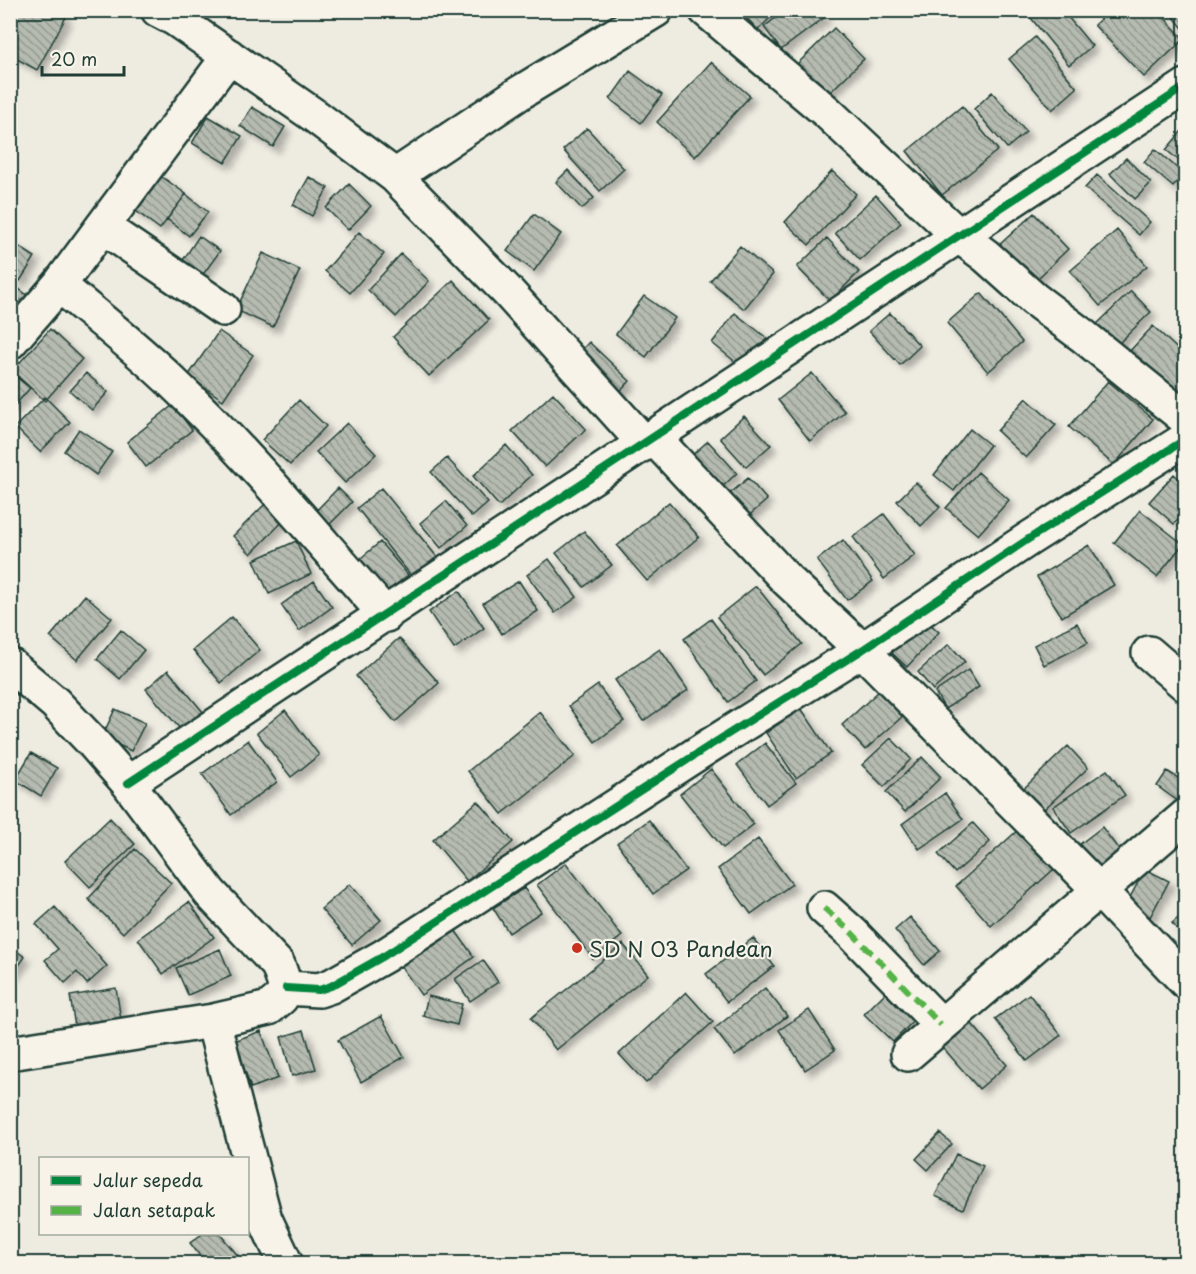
<svg xmlns="http://www.w3.org/2000/svg" width="1196" height="1274" viewBox="0 0 1196 1274" font-family="'Playpen Sans',sans-serif">
  <defs>
    <pattern id="building-back-hatch" width="6" height="6" patternUnits="userSpaceOnUse" patternTransform="scale(1.5)"><rect width="6" height="6" fill="#b5bbb0"/><path d="M-1 5l2 2M0 0l6 6M5-1l2 2" fill="none" stroke="#939990"/></pattern>
    <filter id="shadow"><feDropShadow dx="5.5" dy="5.5" stdDeviation="3" flood-color="#0004"/></filter>
  </defs>
  <rect width="100%" height="100%" fill="#eeece1"/>
  <filter id="ink" filterUnits="userSpaceOnUse"><feTurbulence type="fractalNoise" baseFrequency=".0167" numOctaves="2"/><feDisplacementMap in="SourceGraphic" scale="12" xChannelSelector="R" yChannelSelector="G"/><feConvolveMatrix kernelMatrix="1 2 1 2 8 2 1 2 1" color-interpolation-filters="sRGB"/></filter>
  <g filter="url(#ink)">
    <path fill="url(#building-back-hatch)" stroke="#1f3d34" stroke-width="1.5" filter="url(#shadow)" d="M10,10H54L66,17L37,70L10,55Z
      M739,10H778L758,30Z
      M786,10H820L825,17L781,50L764,27Z
      M1041,10H1062L1092,46L1069,65L1031,18Z
      M1110,10H1157L1184,39L1144,77L1094,25Z
      M1168,10H1186V32Z
      M834,28L864,59L820,102L790,71Z
      M1035,37L1077,88L1052,110L1009,59Z
      M711,62L750,96L695,157L657,122Z
      M630,71L662,95L641,123L610,99Z
      M992,92L1026,132L1007,148L974,109Z
      M962,106L998,150L942,195L907,151Z
      M252,107L285,127L273,147L240,126Z
      M208,116L242,136L225,163L192,143Z
      M1186,126V166L1166,150Z
      M587,128L624,169L600,191L563,150Z
      M1155,149L1184,174L1173,187L1144,162Z
      M1126,158L1151,183L1135,199L1110,174Z
      M568,170L594,198L582,209L556,182Z
      M832,171L856,194L809,245L785,222Z
      M158,174L186,194L160,229L133,209Z
      M1097,175L1150,222L1139,235L1085,188Z
      M309,177L328,188L312,216L293,205Z
      M349,184L371,206L348,230L326,208Z
      M186,194L208,212L189,236L167,219Z
      M876,195L901,223L860,260L835,233Z
      M1034,213L1068,249L1033,283L998,246Z
      M534,214L561,234L534,271L507,251Z
      M1117,230L1147,266L1100,306L1070,271Z
      M359,232L384,254L350,293L325,271Z
      M199,236L220,251L199,280L179,266Z
      M827,238L859,272L830,301L797,267Z
      M10,241L35,257L20,281L10,275Z
      M740,246L773,274L744,309L710,281Z
      M263,253L300,270L273,327L236,310Z
      M401,254L429,281L396,317L368,290Z
      M453,280L489,320L429,376L393,337Z
      M10,282L32,299L10,327Z
      M1131,291L1151,312L1117,345L1097,324Z
      M981,293L1022,342L988,372L947,323Z
      M644,296L675,318L646,357L616,334Z
      M735,313L767,338L743,368L712,343Z
      M890,313L920,346L900,365L869,331Z
      M1153,326L1186,357V392L1175,403L1126,355Z
      M50,329L82,359L45,401L12,371Z
      M219,331L253,355L223,400L188,376Z
      M589,342L630,381L615,397L574,358Z
      M10,372L30,388L10,411Z
      M86,373L108,392L92,410L70,391Z
      M812,373L845,412L810,441L778,400Z
      M1108,381L1153,419L1114,465L1069,427Z
      M553,393L586,429L545,467L512,431Z
      M45,397L70,422L40,452L15,427Z
      M1026,398L1056,425L1026,458L997,431Z
      M299,400L326,426L290,465L262,440Z
      M173,405L192,430L146,467L127,442Z
      M744,416L771,445L746,467L720,438Z
      M347,423L376,454L345,483L316,452Z
      M79,429L112,452L96,475L64,451Z
      M970,429L990,445L954,491L934,475Z
      M708,441L737,473L720,489L690,457Z
      M506,445L532,475L499,506L473,476Z
      M447,458L488,503L472,517L431,472Z
      M978,472L1009,500L978,535L946,508Z
      M1174,474L1186,485V512L1174,524L1149,502Z
      M748,478L767,500L745,519L726,497Z
      M916,482L940,507L921,526L897,501Z
      M338,488L352,502L325,529L311,516Z
      M381,488L437,557L412,577L357,508Z
      M446,501L467,526L441,548L420,523Z
      M267,502L285,519L251,554L233,536Z
      M669,502L699,537L647,581L617,546Z
      M1140,510L1183,544L1157,577L1114,543Z
      M884,514L915,555L884,579L853,537Z
      M584,531L612,565L584,587L556,553Z
      M843,540L873,581L847,600L817,560Z
      M296,541L311,574L269,594L254,560Z
      M380,542L408,575L382,596L355,563Z
      M1089,545L1114,585L1062,617L1037,577Z
      M549,559L577,597L555,613L527,575Z
      M314,581L332,607L299,631L281,605Z
      M519,581L538,611L502,634L483,603Z
      M756,586L802,644L763,675L717,617Z
      M459,591L484,628L454,649L429,612Z
      M85,595L112,618L77,660L50,637Z
      M232,617L260,650L221,683L193,650Z
      M924,618L939,632L907,667L892,653Z
      M711,619L756,681L728,702L684,639Z
      M1077,623L1088,643L1044,665L1034,645Z
      M121,630L144,650L120,679L97,659Z
      M399,638L439,683L395,722L356,676Z
      M949,644L965,662L933,690L918,672Z
      M660,649L688,690L643,721L615,680Z
      M168,670L203,712L181,730L146,689Z
      M968,670L979,687L945,709L935,692Z
      M598,685L624,721L595,742L569,706Z
      M880,690L903,716L865,750L842,725Z
      M801,708L831,753L796,778L766,733Z
      M115,709L145,723L131,751L102,737Z
      M285,710L319,755L291,777L257,733Z
      M540,712L575,756L502,814L468,771Z
      M891,738L911,759L884,787L862,765Z
      M248,740L277,782L231,815L202,774Z
      M765,743L796,783L767,805L737,765Z
      M1068,746L1088,768L1039,814L1019,793Z
      M31,753L57,768L41,796L15,780Z
      M922,757L941,777L905,812L886,792Z
      M711,769L754,824L723,848L680,794Z
      M1107,770L1125,795L1071,833L1053,807Z
      M1167,771L1186,783V807L1157,786Z
      M945,793L963,819L919,849L902,824Z
      M478,801L513,842L467,881L433,840Z
      M110,818L135,844L90,887L65,861Z
      M649,820L686,870L653,894L617,843Z
      M973,823L990,842L955,873L938,854Z
      M1102,827L1122,854L1091,878L1071,851Z
      M1019,829L1054,869L991,926L956,886Z
      M758,839L792,884L751,914L718,869Z
      M135,849L171,883L123,933L88,899Z
      M566,863L622,936L593,959L537,885Z
      M1145,869L1169,881L1150,917L1126,905Z
      M350,884L381,920L352,945L321,909Z
      M524,888L541,912L509,933L493,908Z
      M189,902L214,937L163,974L138,939Z
      M55,907L107,966L87,984L77,972L65,983L45,960L58,949L36,924Z
      M1186,912V940L1172,923Z
      M910,917L940,951L924,965L895,930Z
      M453,927L474,957L421,995L400,965Z
      M753,938L774,966L727,1002L706,974Z
      M623,944L648,975L556,1050L531,1018Z
      M10,946L25,957L10,978Z
      M220,949L231,976L188,995L176,968Z
      M483,960L498,982L470,1001L455,979Z
      M116,988L122,1026L76,1033L70,996Z
      M765,988L787,1016L735,1056L714,1029Z
      M889,989L917,1017L893,1042L864,1014Z
      M686,992L713,1022L646,1083L619,1054Z
      M1029,994L1061,1035L1027,1061L995,1019Z
      M428,996L462,1004L457,1025L423,1016Z
      M809,1010L835,1050L805,1070L779,1030Z
      M381,1016L404,1057L361,1082L338,1040Z
      M968,1019L1007,1065L979,1089L939,1043Z
      M304,1030L316,1069L292,1076L281,1037Z
      M261,1031L278,1078L251,1088L234,1041Z
      M940,1133L952,1144L928,1170L916,1159Z
      M956,1154L983,1166L963,1209L935,1196Z
      M202,1234H220L244,1263L206,1264L190,1243Z"/>
    <g fill="none" stroke-linecap="round" stroke-linejoin="round">
      <defs>
        <path id="minor" d="M158,10L175,19L315,116L395,176L507,291L645,444
          M706,10L827,112L958,235L986,256L1034,299L1082,335L1186,419
          M395,176L521,92L656,10
          M103,227L223,309
          M59,285C97,317 137,348 173,383C249,455 316,537 386,615
          M10,342L59,285L229,56
          M654,438L786,579L862,650L1099,890L1186,982
          M1149,653L1186,685
          M10,665L55,703L94,744L128,783L210,893L278,965L286,988L281,998L269,1008L213,1021L10,1053
          M128,783L1186,86
          M824,908L852,933L941,1025
          M286,988L319,990L331,986L384,956L709,746L862,650L1027,540L1186,439
          M213,1021L265,1219L286,1264
          M908,1054L1186,816"/>
      </defs>
      <use href="#minor" stroke="#1f3d34" stroke-width="38"/>
      <use href="#minor" stroke="#f7f3e8" stroke-width="33"/>
      <path stroke="#55b346" stroke-width="6" stroke-dasharray="12 6" stroke-linecap="butt" d="M824,908L852,933L941,1025"/>
      <defs>
        <path id="cycleway" d="M128,783L1186,86
          M286,988L319,990L331,986L384,956L709,746L862,650L1027,540L1186,439"/>
      </defs>
      <use href="#cycleway" stroke="#f7f3e8" stroke-width="11"/>
      <use href="#cycleway" stroke="#00873e" stroke-width="8"/>
    </g>
  </g>
  <circle fill="#c8321e" stroke="#f7f3e8" stroke-width="2" cx="577" cy="948" r="6"/>
  <g text-anchor="middle" dominant-baseline="central" stroke-width="4.5" stroke-linejoin="round" paint-order="stroke">
    <g font-size="21" fill="#1f3d34" stroke="#f7f3e8" text-anchor="start">
      <text x="589" y="948">SD N 03 Pandean</text>
    </g>
  </g>
  <rect width="1196" height="1274" fill="none" stroke="#f7f3e8" stroke-width="36"/>
  <rect x="18" y="18" width="1160" height="1238" fill="none" stroke="#1f3d34" stroke-width="2" filter="url(#ink)"/>
  <rect x="39" y="1157" width="210" height="78" fill="#f7f3e8" stroke="#a1aaa0" stroke-width="1.5"/>
  <rect x="51" y="1176" width="30" height="9" fill="#00873e" stroke="#a1aaa0" stroke-width="1.5"/>
  <text x="93" y="1187" font-size="18" fill="#1f3d34">Jalur sepeda</text>
  <rect x="51" y="1206" width="30" height="9" fill="#55b346" stroke="#a1aaa0" stroke-width="1.5"/>
  <text x="93" y="1217" font-size="18" fill="#1f3d34">Jalan setapak</text>
  <path d="M42 66v9h82v-9" fill="none" stroke="#1f3d34" stroke-width="3"/>
  <text x="51" y="66" font-size="18" fill="#1f3d34" stroke="#f7f3e8" stroke-width="4.5" paint-order="stroke">20 m</text>
</svg>
